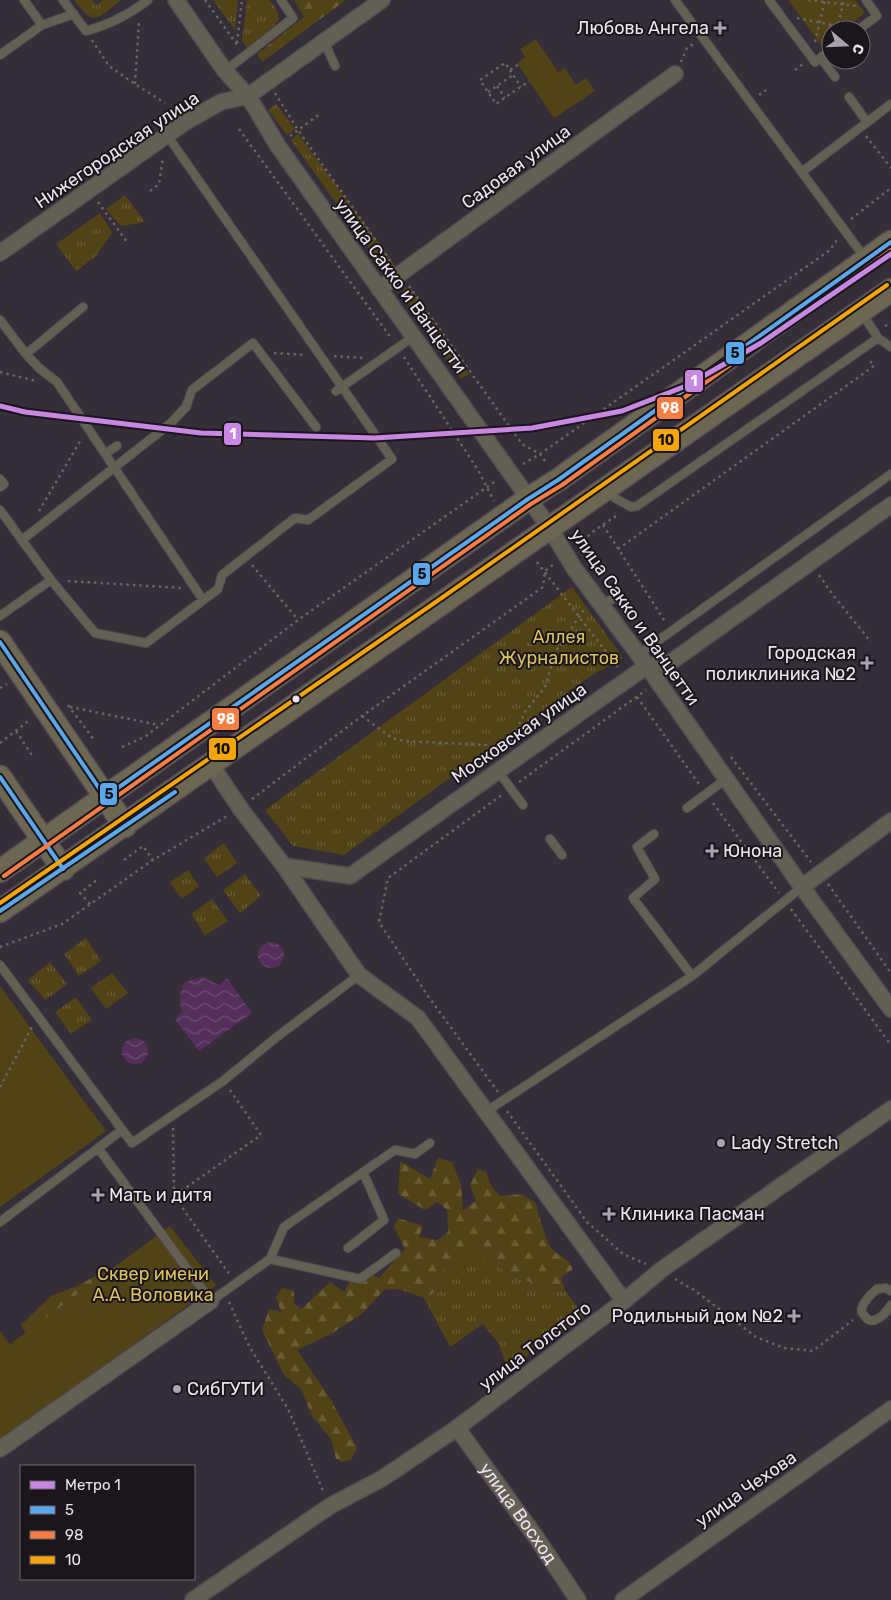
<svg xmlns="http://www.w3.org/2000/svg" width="891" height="1600" viewBox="0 0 891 1600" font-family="Rubik,sans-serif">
  <defs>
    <pattern id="grass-tufts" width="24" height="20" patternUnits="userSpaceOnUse" patternTransform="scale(1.25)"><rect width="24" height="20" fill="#504315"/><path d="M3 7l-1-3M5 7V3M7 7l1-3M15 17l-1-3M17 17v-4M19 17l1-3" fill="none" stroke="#6a5e37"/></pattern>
    <pattern id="forest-firs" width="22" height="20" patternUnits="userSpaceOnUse" patternTransform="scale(1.25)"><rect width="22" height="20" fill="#504315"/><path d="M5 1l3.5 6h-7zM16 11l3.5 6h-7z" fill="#6a5e37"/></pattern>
    <pattern id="water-waves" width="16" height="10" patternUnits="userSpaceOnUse" patternTransform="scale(1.25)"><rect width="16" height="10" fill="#552f5b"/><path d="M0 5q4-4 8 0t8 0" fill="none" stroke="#6e4d73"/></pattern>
  </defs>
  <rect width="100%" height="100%" fill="#352d37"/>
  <path fill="url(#grass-tufts)" d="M74,0H92L96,5L103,0H121C96,19 95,28 74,0Z
    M213,0H238L235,30Z
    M247,0H269L277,10L279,19L275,25L247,48L242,40Z
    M276,104L295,129L287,135L268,110Z
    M298,134L397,268L388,274L385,271L291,140Z
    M125,195L145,222L121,226L106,209Z
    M100,213L112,233L96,256L76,271L56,244Z
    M405,288H410L469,374L461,379L402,295V291Z
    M572,587L623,658L589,677L344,855L293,846L265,810Z
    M224,843L237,863L217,877L204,858Z
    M188,870L199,886L182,899L170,882Z
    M245,874L261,896L240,913L223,890Z
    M212,899L228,921L205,935L191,914Z
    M86,938L101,961L79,976L64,954Z
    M50,962L67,984L45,1000L28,980Z
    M112,973L128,993L106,1009L91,988Z
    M76,997L92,1020L71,1034L55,1012Z
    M466,1246L505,1271L549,1291L565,1290L584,1317L507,1369L499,1344L483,1324L450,1347L424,1298L440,1290L438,1272L457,1265Z"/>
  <path fill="url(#forest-firs)" d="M294,0H346L262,62L257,54L304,17Z
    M438,1158L452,1162L461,1184L463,1210L476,1201L470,1185L478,1169L486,1172L491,1186L500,1196L522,1194L536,1203C538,1213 547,1245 554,1251C563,1259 566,1256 573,1269L561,1278L565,1290L549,1291L505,1271L466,1246L457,1265L438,1272L440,1290L424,1298L399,1289L384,1290L363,1313L331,1334L297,1350L331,1400L357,1448L351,1460L342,1462L336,1459L331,1439L312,1416L301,1389L284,1375L262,1330L269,1309L281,1312L276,1297L282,1288L294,1291V1303L301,1309L330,1282L344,1292L353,1276L366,1271L379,1278L405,1249L394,1227L398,1218L423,1226L419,1237L438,1240L448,1232L447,1210L438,1202L425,1210L398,1194L400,1161L430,1179Z
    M105,1271L108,1288L34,1349L21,1325L51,1296L77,1286Z"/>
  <path fill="#504315" d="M788,0H855L865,13L843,30H831V39L822,46Z
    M536,39L558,72L565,68L576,85L586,78L595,91L554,118L517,63L525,57L520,49Z
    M0,986L106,1131L0,1207Z
    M170,1226L216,1285L0,1440V1331L10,1344Z"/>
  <path fill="url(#water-waves)" d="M258 955a13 13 0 1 1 26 0a13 13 0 1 1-26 0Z
    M202,977L219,985L227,978L252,1013L199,1051L175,1019L182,1012C179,1000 179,993 185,982Z
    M122 1051a13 13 0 1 1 26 0a13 13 0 1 1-26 0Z"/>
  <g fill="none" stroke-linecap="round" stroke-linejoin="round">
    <defs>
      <path id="lane" d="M24,0L42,25
        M63,0L86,31C108,25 130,14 148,0
        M675,0L865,258
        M769,0L815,62L831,50
        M858,30L877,16L866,0
        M324,41L335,66
        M0,55L42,25L74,14
        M821,58L835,77
        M225,71L293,18L281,0
        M849,97L867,122
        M802,172L891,104
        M862,313L878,338L891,347
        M0,320L26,354L83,307
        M26,354L39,368L57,382L203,600
        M336,391L413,337
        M106,453L117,446
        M0,479L4,484L0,487
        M608,494L631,507L637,506L878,338
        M0,510L51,580L95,633L146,643L218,589L222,575L295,518L308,520L392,459L167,135
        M22,540L171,423L186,407L192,390L253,343L316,427
        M601,604L615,598
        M0,616L51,580
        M638,655L891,474
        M498,771L523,805
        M687,808L726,779
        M654,834L637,847L655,879L633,898L692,976
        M550,839L562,855
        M0,965L132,1143L223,1081L278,1036L359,975
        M487,1111L692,976L802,887
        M98,1148L211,1301L270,1259L284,1227L395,1150L415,1154L430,1143
        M0,1222L122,1130
        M348,1248L384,1220L363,1172
        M270,1259L360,1279L396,1253
        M891,1291L886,1288L877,1289C871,1294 864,1301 862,1308C861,1312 862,1313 864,1315C872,1329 886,1313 891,1305"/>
      <g id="street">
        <path d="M176,0L225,71L248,96L278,146L551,530L574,568L647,666L802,887L891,1009"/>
        <path d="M0,253L184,123L221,102L248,96L382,0"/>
        <path d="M379,289L675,74"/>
        <path d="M212,766L240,808L284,866L359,975L418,1018L624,1301"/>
        <path d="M284,866L350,876L604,696L647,666L671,662L891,505"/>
        <path d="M802,887L891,821"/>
        <path id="s1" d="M457,1428L538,1540L578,1600"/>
        <path d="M0,1449L211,1301"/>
        <path d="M193,1600L330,1506L383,1478L457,1428L624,1301L661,1270L891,1109"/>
        <path d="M623,1600L891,1409"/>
      </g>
      <path id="primary" d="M0,642L125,826
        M0,777L63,869
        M0,871L528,499L558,480L891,242
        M0,911C299,706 596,499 891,290"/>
    </defs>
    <use href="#lane" stroke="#524b53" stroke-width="10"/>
    <use href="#street" stroke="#524b53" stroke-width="18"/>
    <use href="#primary" stroke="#524b53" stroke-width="25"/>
    <path stroke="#6a6560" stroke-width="2.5" stroke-dasharray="2.5 4" stroke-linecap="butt" d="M205,0L238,46
      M808,0L857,6
      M797,18L848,28
      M837,30L844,0
      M92,40L109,66L135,84L165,103
      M815,42L825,0
      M237,43L242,0
      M681,62L687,48L693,44
      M518,65L510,70L505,63L480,80L496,104L529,81
      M510,70L521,87
      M795,70L804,63
      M135,84L139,21
      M497,86L505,98
      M488,92L513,75
      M275,93L298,130L391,262
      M759,95L766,90
      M239,129L391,338
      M290,136L321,113
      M866,136L891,168
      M150,191L159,184L163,157
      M98,202L127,242
      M851,219L891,188
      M409,286L522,444L540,454L547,464
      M885,326L891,323
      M274,353L306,355
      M334,356L363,358
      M404,357L478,470L494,501
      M0,372L36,381
      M523,464L540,454L830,250L837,240
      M39,511L82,438
      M603,525L666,623
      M578,545L595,530L619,514
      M618,549L874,366L868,358
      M537,562L617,666L618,670
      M252,565L298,620
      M819,575L833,595L871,642
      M68,581L182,588
      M0,688L7,684
      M637,697L699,784
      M68,705L94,740
      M70,707L159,725
      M362,716L392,738L404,741L486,745L492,758
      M16,731L33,757
      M511,742L525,712L545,687L556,651L585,608
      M0,743L31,719
      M122,747L146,736L298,620L497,480
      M731,757L811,862
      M519,782L646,690
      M252,799L362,716L543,587L545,571L554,564
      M713,803L779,893
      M124,860L143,846L153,860
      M828,884L891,973
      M90,904L80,893L98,879
      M791,909L891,1045
      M0,947L62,924L153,860L227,816
      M0,1087L32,1027
      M230,1090L261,1135L174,1196L230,1275
      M498,1092L428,996L379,922L388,878L503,794
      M507,1111L587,1222L623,1254L646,1264
      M173,1128L174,1195
      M675,1279L694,1290L756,1337L784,1348L813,1351L853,1320
      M229,1302L249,1346L288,1409L324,1493"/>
    <use href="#lane" stroke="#645f53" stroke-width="8"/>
    <use href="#street" stroke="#645f53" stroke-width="15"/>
    <use href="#primary" stroke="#6d6652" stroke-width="22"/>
    <defs>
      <path id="bus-1" d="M0,642L105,797L528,499L558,480L891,242
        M0,777L63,869
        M0,911L175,792"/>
      <path id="bus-2" d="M4,876L531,504L562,485L891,250"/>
      <path id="bus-3" d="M0,903L443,597L887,285"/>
    </defs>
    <use href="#bus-1" stroke="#1b151c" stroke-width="8"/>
    <use href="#bus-2" stroke="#1b151c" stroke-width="8"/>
    <use href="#bus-3" stroke="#1b151c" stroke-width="8"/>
    <use href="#bus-1" stroke="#5aa8eb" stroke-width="4"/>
    <use href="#bus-2" stroke="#f77d43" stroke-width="4"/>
    <use href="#bus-3" stroke="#f7a600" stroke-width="4"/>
    <defs>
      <path id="metro-1" d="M0,406L25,412L201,433L375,438L532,428L622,411L686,386L761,343L891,254"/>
    </defs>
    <use href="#metro-1" stroke="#1b151c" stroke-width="9"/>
    <use href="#metro-1" stroke="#c787e3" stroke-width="5"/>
  </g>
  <g fill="#ada3ae" stroke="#1b151c" stroke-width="2">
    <path d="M717.5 20.5h5v5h5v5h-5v5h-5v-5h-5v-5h5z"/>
    <path d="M864.5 655.5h5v5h5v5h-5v5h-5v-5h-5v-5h5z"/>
    <path d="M709.5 843.5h5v5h5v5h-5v5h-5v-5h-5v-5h5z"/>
    <circle cx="721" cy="1143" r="5"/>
    <path d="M95.5 1187.5h5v5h5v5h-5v5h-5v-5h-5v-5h5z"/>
    <path d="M606.5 1206.5h5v5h5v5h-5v5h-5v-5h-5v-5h5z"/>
    <path d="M791.5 1308.5h5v5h5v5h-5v5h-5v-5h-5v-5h5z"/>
    <circle cx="177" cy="1389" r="5"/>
  </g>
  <circle fill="#ede3ee" stroke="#1b151c" stroke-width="2" cx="296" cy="699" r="4.5"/>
  <g text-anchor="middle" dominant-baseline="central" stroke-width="4" stroke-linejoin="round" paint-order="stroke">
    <g font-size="18" fill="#ede3ee" stroke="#1b151c" text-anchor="start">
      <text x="709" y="28" text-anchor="end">Любовь Ангела</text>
      <text x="856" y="653" text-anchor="end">Городская<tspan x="856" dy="21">поликлиника №2</tspan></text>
      <text x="723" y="851">Юнона</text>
      <text x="731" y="1143">Lady Stretch</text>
      <text x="109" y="1195">Мать и дитя</text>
      <text x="620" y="1214">Клиника Пасман</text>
      <text x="783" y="1316" text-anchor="end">Родильный дом №2</text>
      <text x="187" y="1389">СибГУТИ</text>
    </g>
    <g font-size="18" fill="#ede3ee" stroke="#1b151c">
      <text transform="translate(117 150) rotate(-34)">Нижегородская улица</text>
      <text transform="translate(516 167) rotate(-36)">Садовая улица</text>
      <text transform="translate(401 286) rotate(54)">улица Сакко и Ванцетти</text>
      <text transform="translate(635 617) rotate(55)">улица Сакко и Ванцетти</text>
      <text transform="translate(519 733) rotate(-35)">Московская улица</text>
      <text transform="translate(535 1346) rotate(-37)">улица Толстого</text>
      <text transform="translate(746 1489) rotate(-35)">улица Чехова</text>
      <text stroke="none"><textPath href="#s1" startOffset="105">улица Восход</textPath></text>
    </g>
    <g font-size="18" fill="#dcc15f" stroke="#1b151c">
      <text x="559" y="637">Аллея<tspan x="559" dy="21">Журналистов</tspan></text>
      <text x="153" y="1274">Cквер имени<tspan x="153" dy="21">А.А. Воловика</tspan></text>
    </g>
  </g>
  <g stroke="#1b151c" stroke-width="2">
    <rect x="725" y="341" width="20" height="24" rx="5" fill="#5aa8eb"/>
    <rect x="684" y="369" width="20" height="24" rx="5" fill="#c787e3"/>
    <rect x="656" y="396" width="28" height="24" rx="5" fill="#f77d43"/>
    <rect x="223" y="422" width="19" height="24" rx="5" fill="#c787e3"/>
    <rect x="652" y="428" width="28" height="24" rx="5" fill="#f7a600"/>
    <rect x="412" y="562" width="19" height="24" rx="5" fill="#5aa8eb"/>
    <rect x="211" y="707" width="29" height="24" rx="5" fill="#f77d43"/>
    <rect x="208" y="737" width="29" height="24" rx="5" fill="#f7a600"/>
    <rect x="99" y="782" width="19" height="24" rx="5" fill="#5aa8eb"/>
  </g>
  <g font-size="14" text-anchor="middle" font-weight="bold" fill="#fff">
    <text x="694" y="386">1</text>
    <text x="670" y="413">98</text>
    <text x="233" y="439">1</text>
    <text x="226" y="724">98</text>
  </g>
  <g font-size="14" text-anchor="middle" font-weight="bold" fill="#111">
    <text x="735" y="358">5</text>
    <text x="666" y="445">10</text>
    <text x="422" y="579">5</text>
    <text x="222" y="754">10</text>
    <text x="109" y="799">5</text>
  </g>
  <rect x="20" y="1465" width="175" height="115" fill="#1b151c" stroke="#6f6770"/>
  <rect x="30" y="1481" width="25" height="8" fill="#c787e3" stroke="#6f6770"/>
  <text x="65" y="1490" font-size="15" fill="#ede3ee">Метро 1</text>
  <rect x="30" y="1506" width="25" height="8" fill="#5aa8eb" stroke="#6f6770"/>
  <text x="65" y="1515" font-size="15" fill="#ede3ee">5</text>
  <rect x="30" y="1531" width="25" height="8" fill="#f77d43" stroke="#6f6770"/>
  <text x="65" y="1540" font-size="15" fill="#ede3ee">98</text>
  <rect x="30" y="1556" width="25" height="8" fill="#f7a600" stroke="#6f6770"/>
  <text x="65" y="1565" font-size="15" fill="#ede3ee">10</text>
  <g transform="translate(846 45) rotate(109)"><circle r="24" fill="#1b151c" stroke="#6f6770"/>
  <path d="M0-4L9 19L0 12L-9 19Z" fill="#ada3ae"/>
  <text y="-8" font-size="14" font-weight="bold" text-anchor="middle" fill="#ede3ee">С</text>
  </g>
</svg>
